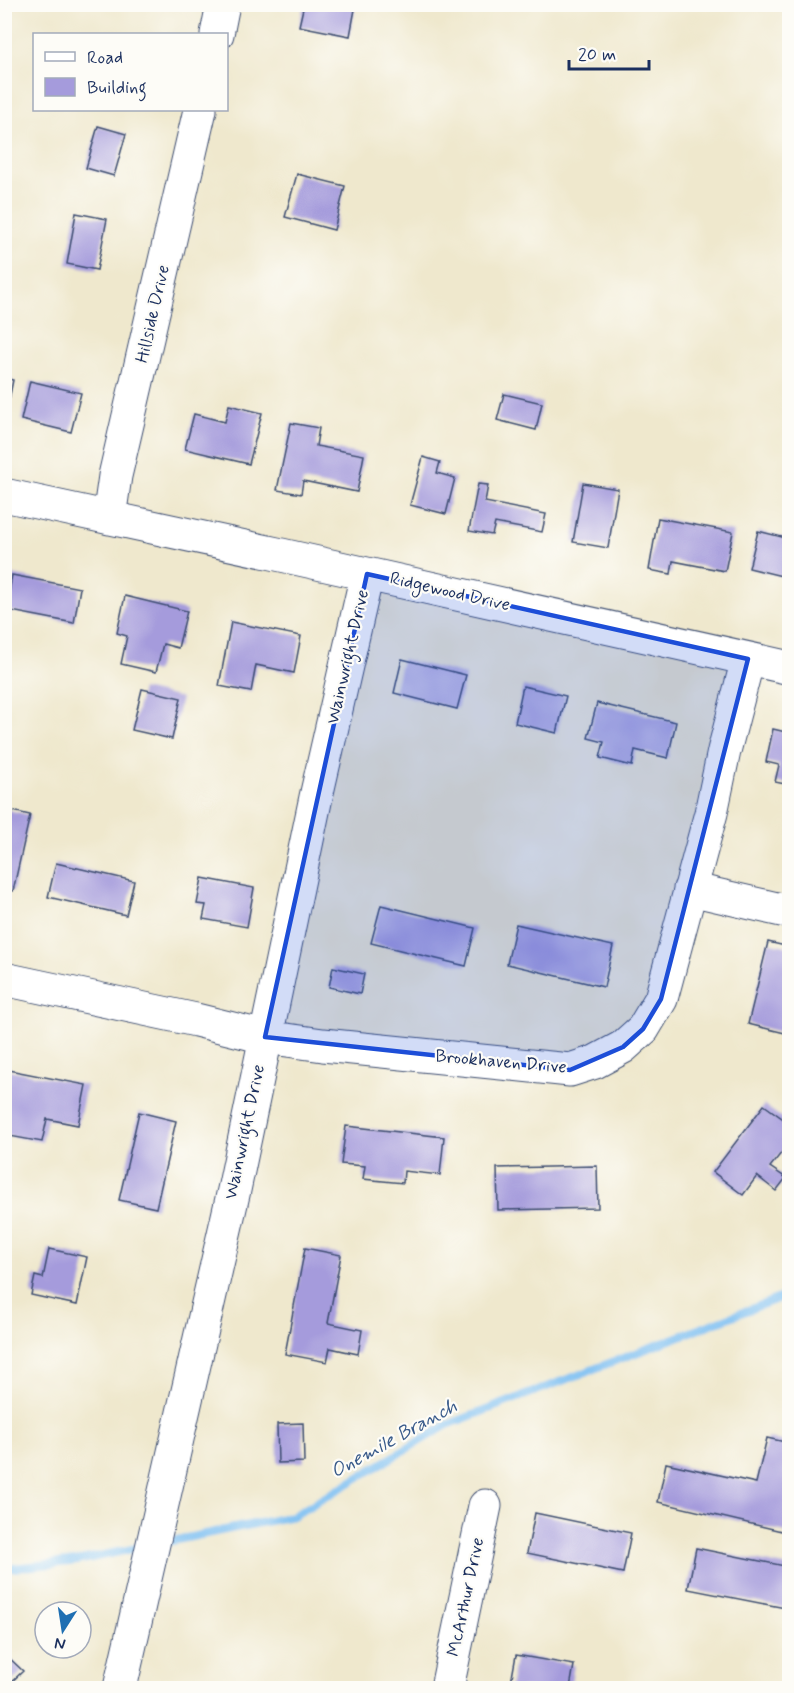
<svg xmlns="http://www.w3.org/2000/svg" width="794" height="1693" viewBox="0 0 794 1693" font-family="Mynerve,sans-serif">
  <rect width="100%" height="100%" fill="#fdfcf7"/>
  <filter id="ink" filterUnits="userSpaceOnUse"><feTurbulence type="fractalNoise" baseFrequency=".0167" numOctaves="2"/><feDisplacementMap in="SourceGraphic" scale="12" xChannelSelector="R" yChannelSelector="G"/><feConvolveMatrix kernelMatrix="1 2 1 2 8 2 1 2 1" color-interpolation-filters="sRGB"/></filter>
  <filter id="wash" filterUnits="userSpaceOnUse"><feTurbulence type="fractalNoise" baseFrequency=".008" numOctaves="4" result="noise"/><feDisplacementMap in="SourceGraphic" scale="24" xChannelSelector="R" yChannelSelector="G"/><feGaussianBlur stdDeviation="1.35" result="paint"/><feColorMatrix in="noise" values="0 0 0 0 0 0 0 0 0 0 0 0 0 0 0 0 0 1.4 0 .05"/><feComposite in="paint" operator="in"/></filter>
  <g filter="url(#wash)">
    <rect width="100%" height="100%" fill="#efe8cd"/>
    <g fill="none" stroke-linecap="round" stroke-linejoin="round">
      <path stroke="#7dbff2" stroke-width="8" d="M162,1543L293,1516L447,1425L790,1294
        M4,1569L77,1561L146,1546"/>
    </g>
    <g id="blocks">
      <path fill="#a59bdc" d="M304,4H356L350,36L299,26Z
        M98,126L126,134L114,176L86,168Z
        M297,174L345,186L334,230L285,217Z
        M76,213L107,219L97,270L67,264Z
        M4,378L13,380L6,415H4Z
        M30,381L81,393L71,432L21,420Z
        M504,394L542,403L536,430L497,420Z
        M229,405L262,413L249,464L185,449L194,414L225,422Z
        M291,423L319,428L316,446L364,455L357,492L303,481L301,494L277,490Z
        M423,457L440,462L437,473L455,478L446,514L410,505Z
        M583,483L618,489L608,548L573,542Z
        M478,484L488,485L485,502L546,514L542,532L495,523L492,535L469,531Z
        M658,518L733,532L725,571L673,561L671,574L649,570Z
        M758,531L790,539V578L749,568Z
        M12,575L80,588L74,623L6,610Z
        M125,596L187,611L178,648L163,644L156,672L121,664L127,636L117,633Z
        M231,622L301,636L294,673L256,665L251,692L219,686Z
        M402,659L466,675L457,709L394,693Z
        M523,686L566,696L557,733L515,723Z
        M142,689L181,698L172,739L132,730Z
        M597,703L676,722L668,758L635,750L632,766L600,758L604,742L588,738Z
        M773,729L790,733V785L775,782L779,765L766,762Z
        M4,809L30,815L13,891L4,890Z
        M56,863L134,881L126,915L48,897Z
        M202,878L254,888L247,927L203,919L206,905L197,904Z
        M381,905L475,928L466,966L371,943Z
        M516,924L613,946L604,987L507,964Z
        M768,942L790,947L789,1034L748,1024Z
        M333,967L364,974L360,994L329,987Z
        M4,1069L86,1085L78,1125L47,1119L42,1142L4,1135Z
        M764,1105L790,1124V1142L770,1167L786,1178L776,1191L757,1176L743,1195L713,1172Z
        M139,1112L176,1121L156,1208L119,1200Z
        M346,1126L444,1137L440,1175L404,1171L403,1183L363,1179L365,1166L341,1164Z
        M597,1166L598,1208L498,1210L497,1168Z
        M305,1248L341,1255L328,1323L362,1330L358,1354L330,1348L327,1362L285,1354Z
        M49,1249L87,1257L77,1305L31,1295L35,1276L43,1278Z
        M303,1423L304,1462L278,1463L277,1424Z
        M767,1438L790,1443V1533L658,1502L666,1463L756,1483Z
        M535,1513L631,1533L623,1573L527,1553Z
        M696,1548L790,1567V1587L785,1608L688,1589Z
        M4,1653L23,1671L5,1688H4Z
        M516,1655L574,1665L570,1688H510Z"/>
    </g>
  </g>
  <g filter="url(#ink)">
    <use href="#blocks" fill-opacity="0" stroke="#3b4b6f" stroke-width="1.5"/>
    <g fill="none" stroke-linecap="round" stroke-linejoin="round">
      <defs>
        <path id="minor" d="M217,34L223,4
          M4,495L277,554L790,668
          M109,518L115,476L200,110
          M690,889L790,912
          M4,979L196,1020L265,1037L323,1045L570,1070L595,1062L623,1047L643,1029L661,999L711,813L724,751L748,659
          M120,1688L234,1190L316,797L367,574
          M447,1688L485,1506"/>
      </defs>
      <use href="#minor" stroke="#3b4b6f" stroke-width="35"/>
      <use href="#minor" stroke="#fff" stroke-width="33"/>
    </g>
  </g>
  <path fill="#1d4ed8" fill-opacity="0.2" stroke="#1d4ed8" stroke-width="4.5" stroke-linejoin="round" d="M367,574L748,659L661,999L643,1029L623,1047L570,1070L265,1037Z"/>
  <g text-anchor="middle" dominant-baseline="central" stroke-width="4.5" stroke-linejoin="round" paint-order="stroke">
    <g font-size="18" fill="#1b2f5e" stroke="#fdfcf7">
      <text transform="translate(153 314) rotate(-77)">Hillside Drive</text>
      <text transform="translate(450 592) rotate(13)">Ridgewood Drive</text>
      <text transform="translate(348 657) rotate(-77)">Wainwright Drive</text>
      <text transform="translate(501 1062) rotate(5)">Brookhaven Drive</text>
      <text transform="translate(245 1132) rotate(-78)">Wainwright Drive</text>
      <text transform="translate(466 1597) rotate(-78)">McArthur Drive</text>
    </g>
    <g font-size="20" font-style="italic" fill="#385a8a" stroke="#fdfcf7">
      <text transform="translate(394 1439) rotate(-29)">Onemile Branch</text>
    </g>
  </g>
  <rect width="794" height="1693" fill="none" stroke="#fdfcf7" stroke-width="24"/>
  <rect x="33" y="33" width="195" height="78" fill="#fdfcf7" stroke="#a3aaba" stroke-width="1.5"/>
  <rect x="45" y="52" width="30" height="9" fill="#ffffff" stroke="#a3aaba" stroke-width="1.5"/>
  <text x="87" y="63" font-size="18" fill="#1b2f5e">Road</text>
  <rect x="45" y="78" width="30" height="18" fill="#a59bdc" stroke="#a3aaba" stroke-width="1.5"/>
  <text x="87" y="93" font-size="18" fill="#1b2f5e">Building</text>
  <g transform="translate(63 1630) rotate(192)"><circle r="28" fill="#fdfcf7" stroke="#a3aaba" stroke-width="1.5"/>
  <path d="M0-4.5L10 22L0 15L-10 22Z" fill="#1f6fb2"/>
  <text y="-9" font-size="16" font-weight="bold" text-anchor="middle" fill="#1b2f5e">N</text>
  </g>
  <path d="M569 60v9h80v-9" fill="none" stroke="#1b2f5e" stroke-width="3"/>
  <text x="578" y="60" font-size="18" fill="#1b2f5e" stroke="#fdfcf7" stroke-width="4.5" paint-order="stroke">20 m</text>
</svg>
